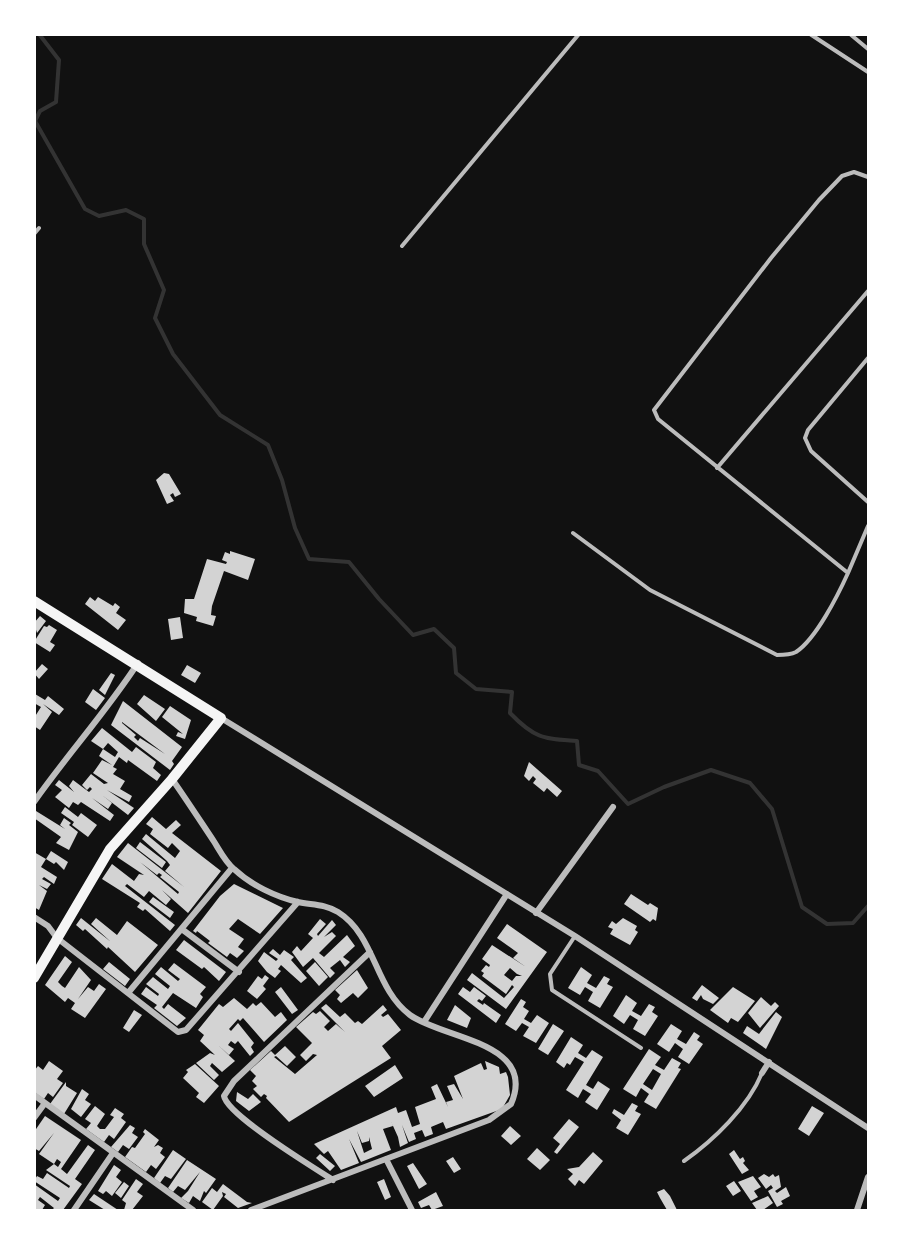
<svg xmlns="http://www.w3.org/2000/svg" width="903" height="1245" viewBox="0 0 903 1245" font-family="'Open Sans',sans-serif">
  <rect width="100%" height="100%" fill="#111"/>
  <g fill="none" stroke-linecap="round" stroke-linejoin="round">
    <path stroke="#333" stroke-width="4" d="M39,34L59,60L56,102L40,111L35,121L85,209L99,216L126,210L144,219V244L164,290L155,318L173,354L220,415L268,445L282,480L295,528L309,559L349,562L379,599L413,635L434,629L454,648L456,673L476,689L512,692L510,713C534,738 543,739 577,741L579,765L598,771L628,804L664,787L711,770L750,783L772,809L802,907L827,924L853,923L868,906"/>
  </g>
  <path fill="#d3d3d3" fill-rule="evenodd" d="M164,473L169,474L181,494L175,497L173,493L170,495L174,501L167,504L156,480Z
    M230,551L255,559L248,580L224,571L212,606L211,615L216,616L213,626L196,621L197,617L184,613L185,599H194L207,559L226,564L227,562L222,560L225,552L230,554Z
    M90,597L95,601L98,597L113,606L115,603L120,607L116,613L126,620L118,630L85,604Z
    M40,616L46,621L37,633L34,623Z
    M180,617L183,638L171,640L168,619Z
    M49,625L57,630L50,642L55,645L50,652L34,642L44,626L47,627Z
    M42,664L48,669L39,679L34,673Z
    M187,665L201,673L195,683L181,675Z
    M111,673L115,675L105,695L99,690Z
    M93,689L105,698L96,710L85,702Z
    M35,694L45,700L48,696L64,709L59,715L43,704L52,712L40,730L34,726V718L41,707L34,703Z
    M144,695L165,709L156,721L137,704Z
    M123,701L182,747L172,761L174,764L170,770L111,725ZM122,723V722L165,754L140,738L138,741L134,737L136,735Z
    M170,706L191,720L185,739L176,736L178,732L183,734L162,717Z
    M102,728L132,752L136,747L156,762L153,768L161,775L157,781L128,760L127,763L119,757L113,767L117,769L113,774L125,781L120,789L132,796L129,802L107,790L134,808L128,815L102,795L112,803L108,809L92,798L114,815L110,821L81,802L78,805L73,802L69,808L55,797L62,790L55,785L59,780L74,792L69,786L73,780L89,792L92,789L90,787L87,790L82,785L91,774L104,784L108,783L93,773L102,760L112,765L99,756L103,749L91,741ZM108,743L118,752L115,757L103,749Z
    M529,762L562,791L557,797L547,788L544,792L533,783L536,779L533,776L529,781L524,776Z
    M65,807L78,817L81,813L97,825L88,837L72,825L74,822L61,813Z
    M36,811L65,829L60,825L64,818L71,823L69,825L78,832L69,850L56,843L61,837L34,818Z
    M152,817L166,829L176,820L181,825L172,833L221,871L188,913L162,890L171,899L166,905L149,891L144,897L127,884L125,886L175,925L170,931L145,909L143,911L137,907L140,903L102,879L112,864L134,881L139,874L144,875L117,857L128,843L184,887L165,871L170,865L167,861L142,839L146,834L175,858L180,851L172,843L168,848L150,834L153,829L146,824ZM140,862L157,875L159,873L162,875L160,877L179,892L178,894Z
    M140,842L166,862L162,868L136,848Z
    M51,851L68,862L64,870L56,862L54,864L46,859Z
    M34,852L46,859L41,867L57,877L54,884L44,877L42,879L51,884L47,889L39,885L47,891L39,910L34,907Z
    M234,884L283,908L260,934L238,919L229,929L244,939L238,947L244,951L237,958L230,953L227,957L208,943L210,941L197,931L196,933L193,931L220,896Z
    M631,894L648,905L650,903L658,908L656,921L653,919L650,922L624,904Z
    M153,897L174,912L170,918L149,902Z
    M81,918L111,942L91,924L96,918L117,935L127,921L158,945L135,972L108,947L107,949L85,929L83,931L76,925Z
    M623,918L637,926L635,930L638,932L630,945L610,934L613,929L608,927L612,921L616,924Z
    M320,919L326,924L317,934L318,936L332,920L336,925L324,937L332,932L336,936L319,953L324,957L347,935L355,946L343,957L350,962L345,967L340,960L330,968L335,973L330,978L313,958L303,967L292,952L297,946L301,951L313,938L308,934Z
    M507,924L547,952L506,1009L467,980L472,973L504,998L514,987L512,985L506,994L482,976L484,973L481,971L486,965L489,967L490,965L482,959L492,945L526,967L513,958L518,953L497,938ZM510,968L517,974L522,976H516L512,981L504,975Z
    M184,940L226,972L219,981L204,967L202,969L176,950Z
    M273,949L280,955L284,950L294,957L291,960L307,978L301,983L281,965L278,969L281,971L275,978L267,972L258,961L264,952L276,961L278,959L269,953Z
    M65,956L72,962L58,982L62,986L65,988L79,967L91,980L78,999L88,987L94,991L99,984L106,989L85,1018L71,1009L75,1003L68,998L65,1002L45,985Z
    M109,962L130,979L125,986L103,969Z
    M315,962L328,977L319,986L306,971Z
    M174,963L206,987L200,994L203,997L196,1008L173,993L162,1007L164,1009L168,1004L186,1018L177,1026L154,1008L157,1005L141,994L146,987L158,996L159,994L146,984L153,977L168,989L170,986L155,974L161,967L178,981L180,979L168,970Z
    M581,967L592,975L587,983L596,988L604,976L610,979L607,984L613,987L600,1008L588,1001L593,992L585,987L580,995L568,988Z
    M357,970L368,988L358,998L353,993L341,1003L337,999L340,995L335,990Z
    M265,975L269,978L263,986L266,989L257,999L247,991L258,976L262,979Z
    M702,985L719,998L713,1004L703,999L701,995L697,1001L692,998Z
    M281,987L298,1010L292,1014L275,992Z
    M463,987L470,992L474,987L486,996L482,1001L479,999L477,1001L483,1005L484,1003L501,1015L496,1023L458,994Z
    M733,987L755,1001L738,1022L731,1018L728,1023L710,1010Z
    M626,995L637,1003L632,1011L641,1016L649,1004L655,1007L652,1012L658,1016L645,1036L633,1029L638,1020L630,1015L624,1024L613,1016Z
    M761,997L771,1006L775,1002L779,1006L760,1028L748,1013Z
    M234,998L247,1009L253,1003L256,1006L261,1002L275,1017L281,1012L287,1020L264,1042L243,1018L240,1021L238,1019L229,1029L231,1031L238,1023L254,1043L251,1047L254,1052L250,1056L238,1041L235,1044L231,1041L228,1045L234,1049L229,1055L218,1045L235,1061L222,1072L212,1063L210,1066L219,1075L214,1080L196,1063L210,1053L215,1055L200,1041L204,1035L198,1030L219,1004L223,1007Z
    M521,999L526,1002L523,1007L529,1011L524,1019L531,1023L537,1015L549,1023L536,1043L523,1036L529,1027L522,1023L516,1031L505,1024Z
    M326,1004L340,1017L345,1013L355,1023L358,1021L362,1024L383,1005L387,1010L381,1015L383,1017L388,1014L401,1030L382,1046L391,1058L289,1122L266,1098L267,1096L264,1094L261,1097L253,1089L257,1086L252,1081L256,1076L250,1070L271,1051L275,1055L285,1046L296,1057L287,1066L276,1056L274,1057L295,1074L317,1055L313,1054L306,1061L300,1055L312,1043L296,1027L313,1012L316,1014L320,1011L330,1021L324,1027L328,1031L336,1024L345,1032L321,1008Z
    M455,1005L471,1018L467,1028L447,1020Z
    M134,1010L142,1015L129,1032L123,1028Z
    M776,1012L782,1017L766,1049L743,1033L747,1026L759,1034Z
    M553,1024L564,1031L548,1055L538,1049Z
    M671,1024L682,1031L677,1039L686,1044L694,1032L700,1036L697,1040L703,1044L689,1064L678,1057L683,1049L675,1043L669,1052L657,1044Z
    M571,1037L583,1045L578,1053L586,1058L592,1050L603,1057L586,1085L593,1089L598,1081L610,1089L597,1110L585,1102L591,1094L583,1089L578,1098L566,1090L584,1062L575,1057L570,1065L567,1063L564,1068L556,1062Z
    M649,1049L661,1057L655,1065L664,1070L672,1058L681,1063L678,1068L681,1069L656,1109L644,1102L649,1094L641,1088L636,1097L623,1089ZM653,1069L661,1074L652,1090L643,1084Z
    M49,1061L63,1071L57,1079L63,1083L53,1097L48,1093L44,1099L34,1092V1071L38,1066L43,1070Z
    M485,1061L499,1067L500,1074L506,1072L508,1077L510,1095L502,1109L446,1129L443,1122L431,1127L433,1134L425,1137L422,1130L414,1133L416,1139L409,1142L402,1125L408,1143L400,1147L398,1137L389,1117L393,1126L383,1129L391,1150L361,1162L349,1139L359,1163L341,1170L328,1151L324,1154L314,1144L396,1107L398,1113L406,1110L412,1127L420,1124L415,1107L436,1099L431,1087L437,1084L448,1107L446,1102L453,1100L447,1086L454,1084L463,1099L454,1076L481,1063L484,1070L487,1069ZM357,1131L362,1143L369,1141V1137L372,1149L364,1153Z
    M195,1064L219,1086L204,1103L196,1097L199,1093L183,1078L188,1072L186,1070Z
    M395,1065L403,1078L374,1097L365,1086Z
    M66,1082V1086L77,1093L64,1114L50,1104Z
    M82,1089L89,1094L85,1100L91,1104L81,1117L71,1109Z
    M237,1092L248,1099L253,1094L261,1102L249,1111L236,1101Z
    M632,1103L638,1106L635,1111L641,1114L628,1135L616,1128L621,1120L612,1113L614,1109L624,1115Z
    M95,1106L105,1114L97,1126L100,1129H105L114,1117L110,1115L115,1108L124,1114L121,1118L126,1122L114,1139L109,1135L104,1142L86,1129L91,1123L85,1119Z
    M812,1106L824,1113L809,1136L798,1129Z
    M45,1116L81,1140L61,1169L67,1174L88,1145L95,1150L75,1179L82,1184L63,1210H52L54,1208L40,1197L38,1200L45,1205L42,1210H34V1184L58,1201L60,1198L34,1181L37,1176L43,1179L47,1173L69,1188L70,1186L46,1170L54,1164L58,1167L61,1162L57,1159L54,1164L39,1154L54,1133L39,1151L34,1148V1132Z
    M569,1119L579,1127L557,1154L554,1152L560,1144L553,1138Z
    M130,1125L135,1128L132,1133L138,1137L129,1149L123,1145L118,1152L111,1147Z
    M510,1126L521,1136L511,1145L501,1136Z
    M145,1129L159,1140L154,1147L158,1145L163,1148L160,1153L165,1157L156,1169L151,1165L146,1172L125,1157L132,1147L135,1148L145,1134L143,1132Z
    M537,1148L550,1160L540,1170L527,1159Z
    M173,1150L186,1159L171,1179L165,1176L160,1183L154,1178Z
    M734,1150L740,1159L743,1157L745,1161L743,1163L749,1170L742,1174L729,1154Z
    M593,1152L603,1161L584,1184L579,1180L575,1186L568,1179L573,1174L567,1169L579,1167Z
    M320,1154L335,1166L330,1171L316,1158Z
    M453,1157L461,1169L454,1173L446,1161Z
    M187,1160L216,1179L206,1193L204,1191L200,1201L193,1196L189,1203L181,1198L188,1191L200,1172L185,1190L178,1186L173,1192L168,1188Z
    M413,1163L427,1184L419,1189L407,1166Z
    M114,1165L121,1170L116,1177L122,1182L112,1196L106,1191L103,1194L98,1191Z
    M764,1174L769,1177L773,1174L775,1177L779,1175L781,1187L775,1191L777,1193L786,1187L790,1196L781,1201L783,1204L777,1207L768,1191L773,1188L771,1185L766,1189L758,1178Z
    M753,1176L761,1187L754,1191L758,1197L751,1201L738,1182Z
    M136,1179L143,1184L137,1192L143,1196L132,1210H124L126,1203L122,1200Z
    M384,1179L391,1197L385,1200L377,1182Z
    M734,1181L741,1191L733,1196L726,1186Z
    M124,1182L129,1186L121,1198L115,1193Z
    M223,1184L247,1202L252,1203L238,1208L224,1197L226,1194L222,1192L223,1196L213,1210L202,1202L212,1188L217,1192Z
    M664,1189L670,1196L677,1210H667L660,1198L657,1192Z
    M436,1192L443,1206L432,1210L429,1205L421,1208L418,1202Z
    M94,1194L118,1210H105L89,1200Z
    M768,1196L773,1203L763,1210H757L752,1203Z"/>
  <g fill="none" stroke-linecap="round" stroke-linejoin="round">
    <path stroke="#bcbcbc" stroke-width="4" d="M810,34L868,72
      M850,34L868,49
      M34,234L39,228
      M402,246L579,34
      M868,358L808,430L805,438L811,451L868,502
      M717,468L868,291
      M573,533L650,590L777,655C784,655 790,655 796,652C816,639 838,595 848,573L658,419L654,410L771,258L819,200L842,176L854,172L868,177
      M848,573L868,526
      M575,936L550,974L552,990L641,1048
      M684,1161C714,1140 748,1107 762,1073"/>
    <path stroke="#bcbcbc" stroke-width="6" d="M221,718L575,936L868,1128
      M172,779C186,799 199,819 213,840C219,849 225,862 234,869C251,885 276,897 298,902C312,905 325,904 338,912C376,936 374,988 410,1015C443,1039 538,1042 511,1104L489,1120L251,1210
      M34,802C67,755 106,712 138,663
      M536,913L613,807
      M34,917L48,926L57,938L178,1032L186,1030L298,902
      M183,930L239,972
      M128,993L232,868
      M424,1022L507,894
      M762,1073L769,1062
      M34,1095L193,1210
      M34,1118L45,1103
      M386,1159L412,1210
      M333,1180C313,1167 227,1115 224,1096L234,1081L370,952
      M74,1210L113,1153
      M857,1210L868,1177"/>
    <path stroke="#f5f5f5" stroke-width="10" d="M34,601L221,718L172,779L110,849L34,978"/>
  </g>
  <rect width="903" height="1245" fill="none" stroke="#ffffff" stroke-width="72"/>
</svg>
